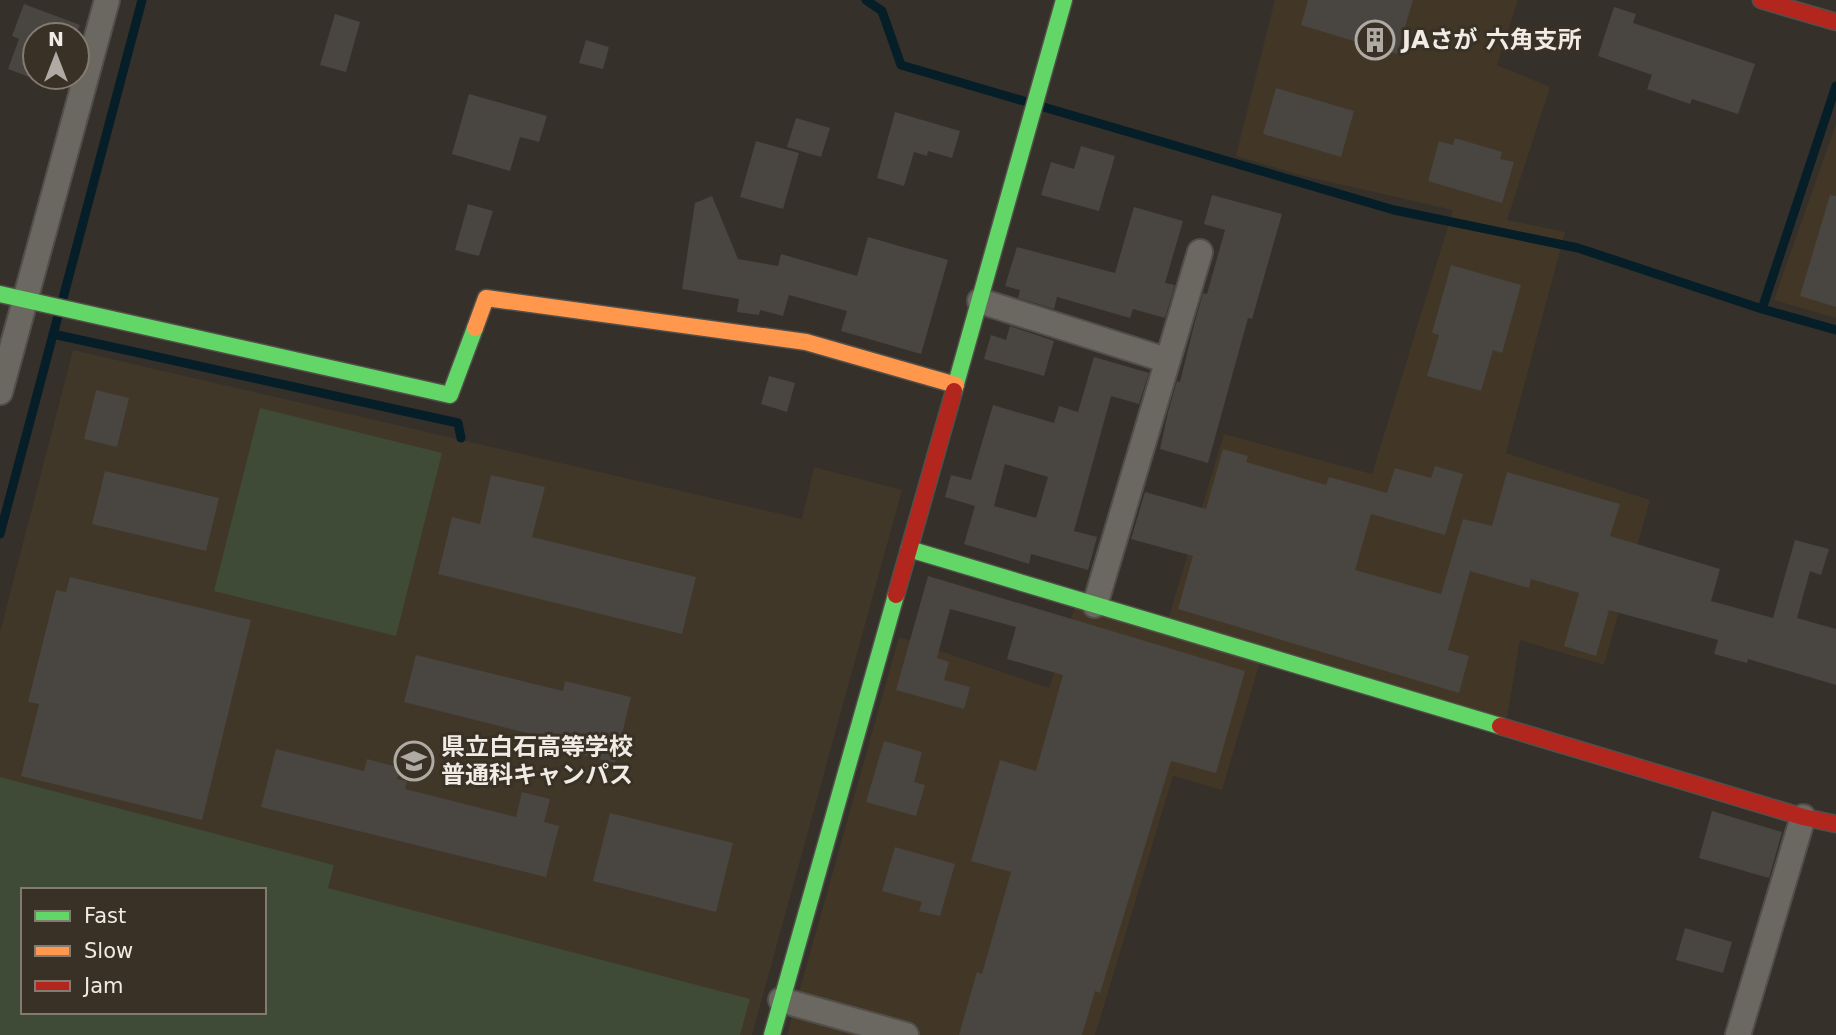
<svg xmlns="http://www.w3.org/2000/svg" width="1836" height="1035" viewBox="0 0 1836 1035" font-family="'DejaVu Sans','Noto Sans JP',sans-serif">
  <rect width="100%" height="100%" fill="#35302a"/>
  <path fill="#423727" d="M1275,0H1518L1497,65L1550,87L1507,220L1565,232L1506,453L1650,500L1604,665L1520,640L1504,735L1260,662L1222,790L1173,776L1095,1035H787L899,637L1049,688L1075,606L1164,633L1224,434L1372,474L1453,210L1304,176L1236,156Z
    M1836,124V318L1774,300Z"/>
  <path fill="#403728" fill-rule="evenodd" d="M73,350L802,519L814,467L902,490L752,1035H0V632ZM23,890H264V1012H23Z"/>
  <path fill="#3f4a37" fill-rule="evenodd" d="M260,408L442,453L396,636L214,591Z
    M0,777L334,865L328,888L750,999L740,1035H0ZM23,890H264V1012H23Z"/>
  <g fill="none" stroke-linecap="round" stroke-linejoin="round">
    <path stroke="#051e28" stroke-width="9" d="M866,0L882,11L901,65L1027,102
      M1040,106L1394,210L1578,248L1762,309L1836,86
      M62,302L142,0
      M1762,309L1836,330
      M53,334L458,423L461,438
      M0,534L58,316"/>
  </g>
  <path fill="#494540" fill-rule="evenodd" d="M1308,0H1413L1397,54L1301,25Z
    M24,4L80,25L76,35H35V77H69L64,90L8,69L19,39L12,36Z
    M1614,7L1636,14L1633,23L1755,64L1738,114L1692,99L1690,104L1647,89L1652,75L1598,56Z
    M335,14L360,22L346,72L320,65Z
    M586,40L609,47L603,69L579,63Z
    M1276,88L1354,111L1341,157L1263,134Z
    M469,94L547,116L539,142L520,137L510,171L452,154Z
    M895,112L960,131L952,158L928,151L927,156L914,152L904,186L877,178Z
    M796,118L830,128L821,157L787,147Z
    M1455,138L1502,152L1500,159L1514,162L1502,203L1428,181L1439,141L1453,145Z
    M756,141L799,153L783,209L740,197Z
    M1081,146L1115,156L1099,211L1041,195L1051,162L1074,169Z
    M1212,195L1282,214L1252,319L1248,318L1208,463L1160,449L1168,412L1177,381L1180,382L1194,325L1203,293L1207,294L1225,230L1204,224Z
    M1830,195L1836,196V307L1800,296Z
    M712,196L738,259L778,266L781,254L857,276L868,237L948,260L921,354L841,331L847,311L789,295L783,316L760,310L759,315L737,312L739,299L682,289L695,203Z
    M468,204L493,211L479,256L455,250Z
    M1134,207L1183,221L1165,283L1175,285L1165,318L1133,309L1130,318L1057,297L1054,309L1018,298L1020,290L1005,286L1017,247L1115,273Z
    M1451,265L1521,285L1502,353L1493,350L1481,391L1427,376L1439,335L1432,333Z
    M1010,326L1054,341L1044,376L984,359L991,335L1006,340Z
    M1094,357L1149,373L1139,404L1111,396L1074,531L1097,537L1088,570L1031,554L1029,564L964,544L975,506L945,497L951,475L971,480L993,405L1054,423L1059,406L1078,412ZM1005,464L1048,477L1036,518L994,506Z
    M769,376L795,383L787,412L761,404Z
    M96,390L129,398L117,447L84,439Z
    M1223,449L1248,456L1246,462L1326,485L1329,477L1387,493L1395,468L1431,478L1435,466L1463,474L1445,535L1371,514L1355,570L1441,594L1463,519L1492,526L1507,472L1620,504L1610,536L1720,569L1711,601L1773,618L1795,540L1829,549L1821,575L1810,571L1797,618L1836,629V685L1748,659L1747,663L1714,654L1718,640L1609,610L1596,656L1564,646L1579,593L1531,579L1529,588L1470,571L1448,650L1469,656L1459,693L1178,609L1193,556L1131,539L1145,492L1206,509Z
    M105,471L219,498L206,551L92,524Z
    M491,475L545,487L532,537L696,577L682,634L438,574L452,517L480,524Z
    M928,576L1245,671L1216,773L1171,761L1100,993L1095,991L1082,1035H959L977,972L982,974L1011,872L971,861L1000,760L1036,771L1063,675L1007,659L1016,627L950,609L937,658L949,662L944,680L970,687L964,709L896,690Z
    M70,577L251,620L202,820L21,776L39,704L28,702L56,590L66,592Z
    M416,655L563,691L565,681L631,697L615,763L549,746L551,739L404,702Z
    M884,741L922,752L914,782L925,785L916,816L866,802Z
    M276,749L364,771L367,759L401,768L397,779L407,781L405,789L516,817L522,792L550,799L544,822L559,826L546,877L261,807Z
    M1712,811L1782,832L1769,878L1699,858Z
    M610,813L733,843L716,912L593,881Z
    M895,847L955,864L940,916L919,911L922,902L882,891Z
    M1685,928L1732,942L1723,973L1676,960Z"/>
  <g fill="none" stroke-linecap="round" stroke-linejoin="round">
    <defs>
      <path id="street" d="M980,301L1166,360
        M0,392L107,0
        M1095,605L1200,252
        M781,1000L906,1035
        M1738,1035L1803,817"/>
      <path id="fast" d="M0,294L450,395L475,328
        M954,391L1064,0
        M909,549L1500,726
        M772,1035L896,595"/>
      <path id="slow" d="M475,328L486,298L806,342L956,385"/>
      <path id="jam" d="M1761,0L1836,22
        M896,595L954,391
        M1500,726L1803,817L1836,824"/>
    </defs>
    <use href="#street" stroke="#524f4a" stroke-width="28"/>
    <use href="#fast" stroke="#524f4a" stroke-width="19"/>
    <use href="#slow" stroke="#524f4a" stroke-width="19"/>
    <use href="#jam" stroke="#524f4a" stroke-width="19"/>
    <use href="#street" stroke="#6b6761" stroke-width="24"/>
    <use href="#fast" stroke="#63d668" stroke-width="16"/>
    <use href="#slow" stroke="#ff974d" stroke-width="16"/>
    <use href="#jam" stroke="#b3261e" stroke-width="16"/>
  </g>
  <defs>
    <symbol id="building-ring" viewBox="-11 -11 22 22"><circle r="9.5" fill="#393126" stroke="#afaaa3" stroke-width="1.5"/><path d="M-4-6H4V6H1V3H-1V6H-4ZM-2.5-4.3h1.7v1.8h-1.7ZM.8-4.3h1.7v1.8H.8ZM-2.5-1h1.7V.8h-1.7ZM.8-1h1.7V.8H.8Z" fill="#afaaa3"/></symbol>
    <symbol id="school-ring" viewBox="-11 -11 22 22"><circle r="9.5" fill="#393126" stroke="#afaaa3" stroke-width="1.5"/><path d="M0-5L7-2L0 1L-7-2ZM-4 1L0 2.5L4 1V4Q0 6-4 4Z" fill="#afaaa3"/></symbol>
  </defs>
  <g fill-rule="evenodd">
    <use href="#building-ring" x="1353" y="18" width="44" height="44"/>
    <use href="#school-ring" x="392" y="739" width="44" height="44"/>
  </g>
  <g text-anchor="middle" dominant-baseline="central" stroke-width="6" stroke-linejoin="round" paint-order="stroke">
    <g font-size="24" font-weight="bold" fill="#f0ebe4" stroke="#393126" text-anchor="start">
      <text x="1402" y="40">JAさが 六角支所</text>
      <text x="441" y="747">県立白石高等学校<tspan x="441" dy="28">普通科キャンパス</tspan></text>
    </g>
  </g>
  <rect x="21" y="888" width="245" height="126" fill="#393126" stroke="#827b72" stroke-width="2"/>
  <rect x="35" y="911" width="35" height="10" fill="#63d668" stroke="#827b72" stroke-width="2"/>
  <text x="84" y="923" font-size="21" fill="#f0ebe4">Fast</text>
  <rect x="35" y="946" width="35" height="10" fill="#ff974d" stroke="#827b72" stroke-width="2"/>
  <text x="84" y="958" font-size="21" fill="#f0ebe4">Slow</text>
  <rect x="35" y="981" width="35" height="10" fill="#b3261e" stroke="#827b72" stroke-width="2"/>
  <text x="84" y="993" font-size="21" fill="#f0ebe4">Jam</text>
  <g transform="translate(56 56)"><circle r="33" fill="#393126" stroke="#827b72" stroke-width="2"/>
  <path d="M0-5L12 26L0 18L-12 26Z" fill="#afaaa3"/>
  <text y="-10" font-size="19" font-weight="bold" text-anchor="middle" fill="#f0ebe4">N</text>
  </g>
</svg>
